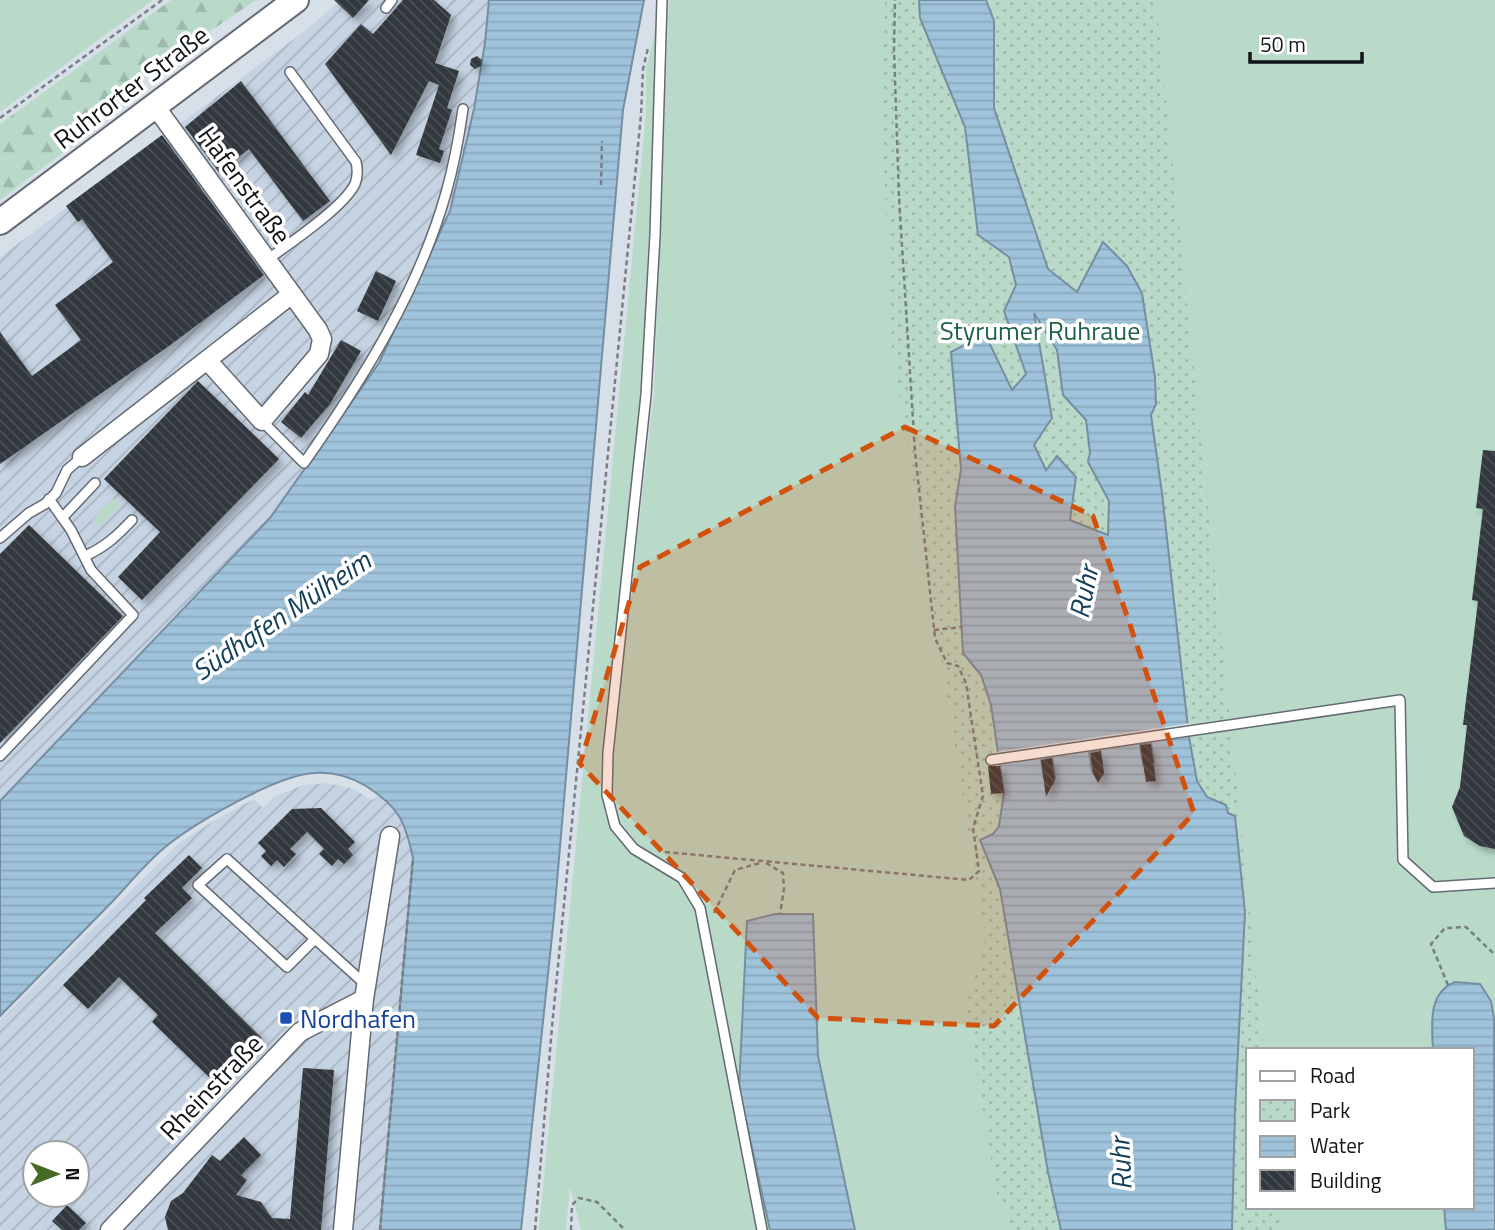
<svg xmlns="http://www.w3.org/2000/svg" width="1495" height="1230" viewBox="0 0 1495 1230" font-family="'Titillium Web',sans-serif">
  <defs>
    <pattern id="industrial-furrows" width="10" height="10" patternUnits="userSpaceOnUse" patternTransform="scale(1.75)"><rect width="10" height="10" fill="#c6d3e2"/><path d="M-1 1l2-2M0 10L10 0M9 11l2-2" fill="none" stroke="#a9b4c1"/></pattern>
    <pattern id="forest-firs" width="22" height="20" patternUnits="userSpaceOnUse" patternTransform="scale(1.75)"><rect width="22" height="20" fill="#b9dac8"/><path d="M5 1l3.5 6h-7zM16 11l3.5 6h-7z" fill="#9ebaab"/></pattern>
    <pattern id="park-dots" width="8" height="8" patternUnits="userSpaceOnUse" patternTransform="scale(1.75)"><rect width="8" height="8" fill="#b9dac8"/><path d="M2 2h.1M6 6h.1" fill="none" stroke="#9ebaab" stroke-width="1.8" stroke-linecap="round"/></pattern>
    <pattern id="water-rules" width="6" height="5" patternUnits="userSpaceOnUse" patternTransform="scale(1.75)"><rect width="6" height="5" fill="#a0c3dc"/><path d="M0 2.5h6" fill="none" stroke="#89a7bc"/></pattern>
    <pattern id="building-back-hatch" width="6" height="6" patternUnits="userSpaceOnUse" patternTransform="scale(1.75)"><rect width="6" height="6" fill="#30373e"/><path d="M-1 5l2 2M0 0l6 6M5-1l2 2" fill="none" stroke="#4b5157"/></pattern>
    <filter id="shadow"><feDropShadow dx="5" dy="5" stdDeviation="3.5" flood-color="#0004"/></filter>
  </defs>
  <rect width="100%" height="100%" fill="#d7dfe8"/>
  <path fill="url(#industrial-furrows)" fill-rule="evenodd" d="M341,0H489L485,43L474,109L450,211L379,363L270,518L0,801V257L305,31Z
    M327,783L353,789L372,800L380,795L398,812L409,836L413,858L380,1230H0V1020L178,844L210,823L254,799L263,808L275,796L304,785ZM35,1153H77V1195H35Z"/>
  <path fill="#b9dac8" d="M0,0H153L0,112Z
    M669,0H900L1061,1230H855L818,1056L813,915L775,914L739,1089L770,1230H581L570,1187L566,1230H539L646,113V70L658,19L642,391L601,771L605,814L614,830L613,750L654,394Z
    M1065,0H1495V1033L1491,1001L1472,982C1466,982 1460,981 1454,983C1426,989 1432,1030 1433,1050H1248V1207H1444L1446,1230H1232L1235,816L1217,587Z
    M113,498L120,505L99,527L92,520Z"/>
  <path fill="url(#forest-firs)" d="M171,0H256L143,77L85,136L0,200V124Z"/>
  <path fill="url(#park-dots)" d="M885,0H1156L1264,1050H1248V1207H1280L1282,1230H1013L996,1191L966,1006L985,937L892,347L882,116Z"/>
  <path fill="url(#water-rules)" stroke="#758ea1" stroke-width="2" fill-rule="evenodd" d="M489,0H644L623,110L554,917L521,1230H380L413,858C405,821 399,807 366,786C351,777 333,772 315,773C278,774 193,824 164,848C145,864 129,884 112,902C75,940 37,978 0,1016V801L270,518L379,363L450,211L474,109L485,43Z
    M919,0H986L994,21V108L1048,269L1077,292L1103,242L1127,266L1142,293L1155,377L1156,404L1151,415L1162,493L1189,737L1197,781L1207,797L1226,805L1228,813L1235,816L1245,912L1235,1110L1232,1230H1061L1048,1172L1000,889L980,840L993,834L999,826L1004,793L991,705L981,675L963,653L955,507L961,469L951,352L985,334L1012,390L1026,374L1004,311L1016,285L1009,257L978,235L965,127L920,18ZM1034,313L1057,350L1063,395L1086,420L1090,453L1088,462L1109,501L1108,535L1070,520L1076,477L1057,456L1046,470L1034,445L1052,418ZM1151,743L1154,762L1143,764L1140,745ZM1100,750L1103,775L1097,778L1092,771L1089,752ZM1052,757L1055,777L1053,784L1048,786L1044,778L1041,759Z
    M775,914H813L818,1056L855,1230H770L739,1089L747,921Z
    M1455,982L1480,984L1491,1001L1494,1018L1495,1230H1446L1444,1207H1472V1050H1433C1432,1026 1427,993 1455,982Z"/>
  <path fill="#d7dfe8" d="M1191,723L1192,736L999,765L996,752Z"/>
  <path fill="url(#building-back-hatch)" filter="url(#shadow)" d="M334,0H369L353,18Z
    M403,0H434L451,15L435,63L459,71L447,108L452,110L439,149L444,151L440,163L416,155L439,85L429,81L391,155L325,64L361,24L373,34Z
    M477,56L482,60L481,66L475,69L470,65L471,59Z
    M241,81L330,201L303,221L249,149L219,172L185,127Z
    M162,135L264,275L169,346L0,464V332L32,376L81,340L55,305L113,262L82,219L78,222L66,206Z
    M376,271L396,281L378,321L357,311Z
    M341,340L361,351L330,404L301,438L281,422L305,392L308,395Z
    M198,381L279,459L142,600L118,577L160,532L104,479Z
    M1483,450L1495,451V849L1480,846L1464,836L1452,807L1460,787L1467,725H1463L1478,601L1472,600L1483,509L1476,508Z
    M29,525L123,616L0,743V554Z
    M1151,744L1156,781L1146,782L1140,745Z
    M1101,751L1104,773L1098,783L1093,773L1090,753Z
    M1052,758L1055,780L1046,797L1041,760Z
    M988,766H1000L1004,793L991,794Z
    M321,808L355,842L348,849L353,855L344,864L338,859L332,866L319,854L324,849L307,832L290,849L296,854L284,867L277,860L271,866L261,856L266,851L258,843L292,809Z
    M189,855L202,868L182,888L192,898L155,933L262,1038L223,1078L215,1071L209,1077L152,1022L158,1015L119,977L88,1009L63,985L146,900L144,898Z
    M303,1068L334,1070L321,1230H168L165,1217L171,1201L183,1193L212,1155L220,1161L244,1137L261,1155L241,1175L247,1180L236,1195L261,1202L272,1218L290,1219Z
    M67,1205L86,1223L79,1230H62L52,1221Z"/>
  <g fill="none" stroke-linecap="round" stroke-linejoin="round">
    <defs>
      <path id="lane" d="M662,0L655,235L646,395L608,753L607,795L615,826L634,849L682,878L700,908L762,1230
        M386,8L392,0
        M267,260C290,243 343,208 355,184C358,176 358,170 356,162L290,72
        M262,421L304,463C363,379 418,292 446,193C454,165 459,137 463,109
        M63,517L95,483
        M0,538L29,513L45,504L56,493L67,470L82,457
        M85,556C105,547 117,536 132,520
        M0,756L133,615L91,570L71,530L49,499
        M991,760L1400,700L1403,860L1433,887L1495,883
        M315,939L287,967L198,885L227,859L366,985"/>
      <path id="street" d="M155,106L318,330L322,339L319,354L262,421L207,360
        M82,457L292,294
        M110,1230L300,1032L364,999
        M343,1230L364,999L390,836"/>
      <path id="secondary" d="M0,222L296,0"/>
    </defs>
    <use href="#lane" stroke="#636a72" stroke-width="12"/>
    <use href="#street" stroke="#636a72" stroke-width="21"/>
    <use href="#secondary" stroke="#636a72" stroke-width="28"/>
    <path stroke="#787e84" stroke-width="2.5" stroke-dasharray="5 3.5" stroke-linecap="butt" d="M0,118L162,0
      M601,185L602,141
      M934,630L962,627
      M665,852L969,880L979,871L973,828L983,796L966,683L958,666L947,663L935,638L915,452L899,198L894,49L895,0
      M766,863L783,873L784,889L780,914
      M714,913L735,870L760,863
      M1448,985L1431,944L1445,928L1466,927L1495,955
      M380,1230L413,858
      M535,1230L552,1027L641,115L643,69L648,48
      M571,1230L572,1205L579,1198L597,1202L625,1230"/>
    <use href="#lane" stroke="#fff" stroke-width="9"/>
    <use href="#street" stroke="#fff" stroke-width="18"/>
    <use href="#secondary" stroke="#fff" stroke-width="24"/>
  </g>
  <path fill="#d2520d" fill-opacity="0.2" stroke="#d2520d" stroke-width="5" stroke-dasharray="14 9" stroke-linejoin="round" d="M905,427L1093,516L1194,813L994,1026L818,1018L580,764L640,567Z"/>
  <rect fill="#1a4fb4" stroke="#fff" stroke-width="2.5" x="279" y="1011" width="14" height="14" rx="3.5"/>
  <g text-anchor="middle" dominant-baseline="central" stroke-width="7" stroke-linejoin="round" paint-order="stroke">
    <g font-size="26" fill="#111417" stroke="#fff">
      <text transform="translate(131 87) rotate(-37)">Ruhrorter Straße</text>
      <text transform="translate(245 185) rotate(54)">Hafenstraße</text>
      <text transform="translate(211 1087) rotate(-46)">Rheinstraße</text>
    </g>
    <g font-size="26" fill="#216347" stroke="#fff">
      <text x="1040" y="330">Styrumer Ruhraue</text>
    </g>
    <g font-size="26" fill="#164399" stroke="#fff" text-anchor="start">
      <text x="300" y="1018">Nordhafen</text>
    </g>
    <g font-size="28" font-style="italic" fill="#14405a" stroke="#fff">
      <text transform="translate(1083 592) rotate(-79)">Ruhr</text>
      <text transform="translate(281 615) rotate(-34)">Südhafen Mülheim</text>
      <text transform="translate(1120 1164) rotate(-93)">Ruhr</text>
    </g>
  </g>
  <rect x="1246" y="1048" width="228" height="161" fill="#ffffff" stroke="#a0a1a2" stroke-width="2"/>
  <rect x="1260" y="1071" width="35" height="10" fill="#ffffff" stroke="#a0a1a2" stroke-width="2"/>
  <text x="1310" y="1083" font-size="21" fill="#111417">Road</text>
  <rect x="1260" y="1100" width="35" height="21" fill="url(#park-dots)" stroke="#a0a1a2" stroke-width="2"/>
  <text x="1310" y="1118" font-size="21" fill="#111417">Park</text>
  <rect x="1260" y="1136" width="35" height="21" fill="url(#water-rules)" stroke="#a0a1a2" stroke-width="2"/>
  <text x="1310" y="1153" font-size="21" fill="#111417">Water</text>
  <rect x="1260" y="1170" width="35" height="21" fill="url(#building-back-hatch)" stroke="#a0a1a2" stroke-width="2"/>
  <text x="1310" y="1188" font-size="21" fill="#111417">Building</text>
  <g transform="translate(56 1174) rotate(90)"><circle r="33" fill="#ffffff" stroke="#a0a1a2" stroke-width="2"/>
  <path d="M0-5L12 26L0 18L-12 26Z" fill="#456b26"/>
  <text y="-10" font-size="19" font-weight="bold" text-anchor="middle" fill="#111417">N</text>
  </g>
  <path d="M1250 52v10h112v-10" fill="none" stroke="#111417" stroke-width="3.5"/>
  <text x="1260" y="52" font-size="21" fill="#111417" stroke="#ffffff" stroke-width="5" paint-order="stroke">50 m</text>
</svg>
